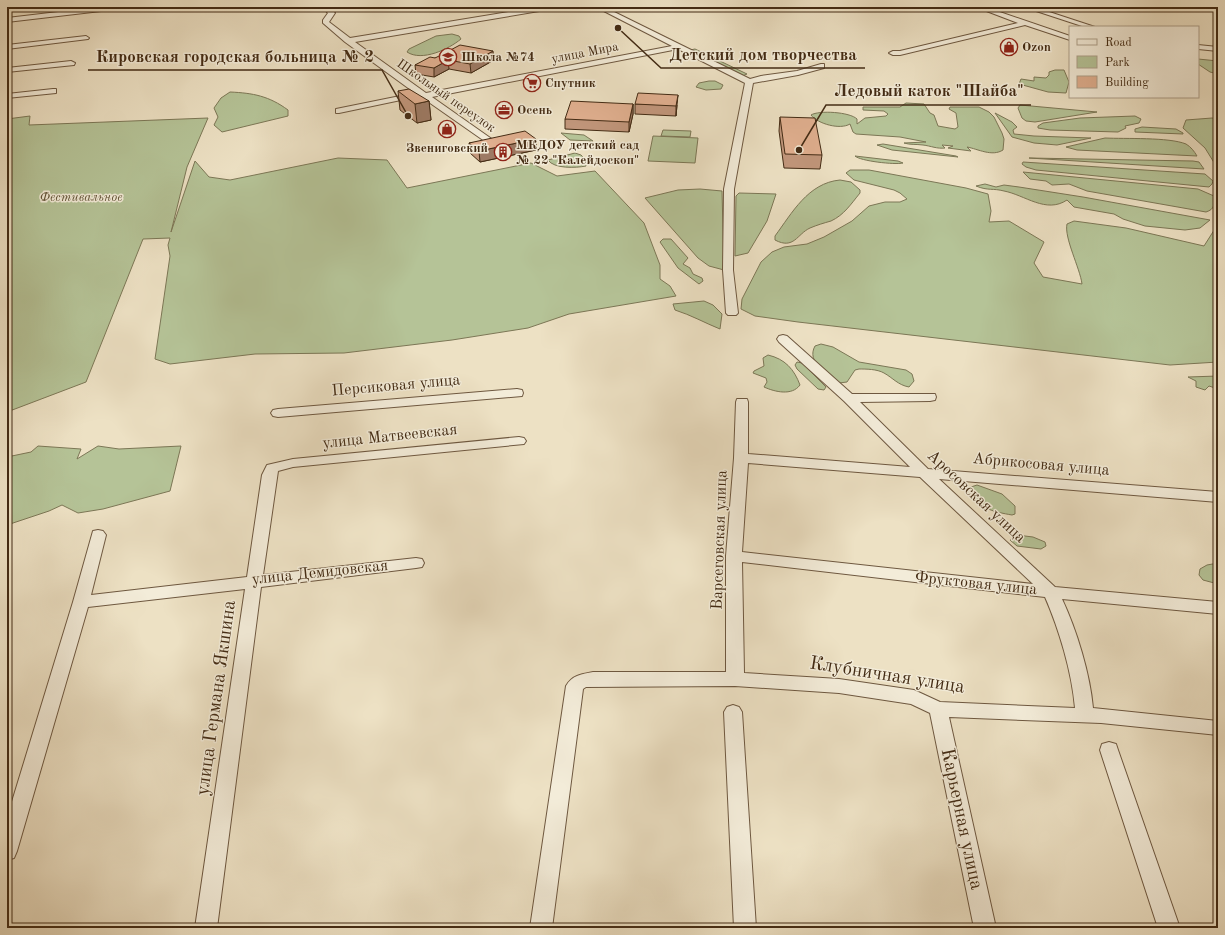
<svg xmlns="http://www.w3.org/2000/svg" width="1225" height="935" viewBox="0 0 1225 935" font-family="'Old Standard TT',serif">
  <rect width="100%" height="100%" fill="#ede1c4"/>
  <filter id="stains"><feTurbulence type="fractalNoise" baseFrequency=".005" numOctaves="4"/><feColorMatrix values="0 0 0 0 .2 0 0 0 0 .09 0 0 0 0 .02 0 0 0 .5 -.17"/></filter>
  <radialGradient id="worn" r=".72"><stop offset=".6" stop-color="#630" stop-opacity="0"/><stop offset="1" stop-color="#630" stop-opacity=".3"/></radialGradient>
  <path fill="#b5c397" stroke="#7c7756" d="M452,34L459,36L461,39C449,49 422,62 407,52L409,49L436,36Z
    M695,49L747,74L742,76L690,50Z
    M1198,59L1218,61V74L1210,72L1198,64Z
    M1055,70H1064L1069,82L1066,93L1048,92L1019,84L1021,79L1034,81V77L1046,78L1049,75V72Z
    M709,81H715L723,85L721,89L706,90L696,87L699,83Z
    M230,92C253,93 269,96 288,110V116L222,132L214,125L218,117L214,108L221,98Z
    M906,103L924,104L930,113L934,115L938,126L955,129L958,127L956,113L949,109L950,107H979L989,112L994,117L1002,133L1004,139L1003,150C992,157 978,149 967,147L971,151L948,148L953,146L942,145L945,148C937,149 931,146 923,145C916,144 910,145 904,143L926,142L900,137L856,134L853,132L850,124C840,130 818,124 811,115C819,110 850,112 857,119V124L865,118L886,116L888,114L884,111L863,110V107H900Z
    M1020,105L1097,112L1035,122L1026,121L1022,118L1018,108Z
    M995,113L1012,122L1017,127L1013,130L1014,134L1034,136L1091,138L1057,145L1034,143L1012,137Z
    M30,116L29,125L208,118L187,167L171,232L195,161L209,177L230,180L338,158L387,160L407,188L531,163L557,176L595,171L644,223L660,265V279L670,286L676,296L569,314L528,328L452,340L344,353L255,354L170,364L155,359L170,256L168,245L170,238L143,239L86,382L7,412V119Z
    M1135,116L1141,119L1139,123L1125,126L1126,128L1118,132L1050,130L1038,128V126L1043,123L1080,118Z
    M1212,118L1218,119V169L1205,148L1183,128L1186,120Z
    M1142,127L1176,129L1183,133V134L1135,132V129Z
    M663,130L691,131L690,137L661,136Z
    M561,133L584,135L593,141L570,140Z
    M653,136L698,138L695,163L648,161Z
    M1105,138C1125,139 1169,137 1186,144C1191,147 1194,151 1197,156L1077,150L1066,147Z
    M883,144L956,156L958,157L892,150L877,145Z
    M575,153L581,155L587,161L586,166C576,168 554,169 548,160Z
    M855,156L898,161L903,163C895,165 860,161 855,156Z
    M1029,158L1193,161L1199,162L1204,169Z
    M1023,162L1205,174L1213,181L1212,184L1209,187L1036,170L1026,167L1022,164Z
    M850,170H869L966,188L988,194L991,211L989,222L1009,221L1044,242L1034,263L1043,277L1082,284C1080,268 1064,238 1067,224L1074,221L1126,228L1204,246L1218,224V362L1170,365L798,322L755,316L741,309L742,299L761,262L772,252L784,247L807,244L824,237L852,221L869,206L885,202H900L907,199L900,193L894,190L854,180L846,173Z
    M1023,172L1198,189L1214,196C1214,205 1215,209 1206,212L1087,191L1069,184L1052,185L1046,181L1030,179Z
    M840,180L851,182L860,190V193C851,204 844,215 831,221C824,223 817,225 810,228C797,234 794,250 775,240V236C792,213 808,183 840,180Z
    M985,184L996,187L1004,185L1019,187L1083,197L1210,220L1200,228L1185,230L1145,226L1123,219L1114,214L1074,207L1067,200C1046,214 1025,195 1004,191C993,188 988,191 976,186Z
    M700,189L722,191L724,270L709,266L698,258L645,198L678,190Z
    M739,193L776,194L767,221L748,253L735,256L736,196Z
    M663,239H671L688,258L683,264L690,268L693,274L702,278L703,281L699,284L678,268L660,242Z
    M704,301L713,305L722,314L720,329C705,323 691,315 675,310L673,304Z
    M821,344L833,347L859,362L906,370L912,374L914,381L909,387C898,385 893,378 884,373C877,369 866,369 859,369L855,370L847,382L839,383C827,374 806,362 815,346Z
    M768,355C785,359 794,369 800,385C792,396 775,392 764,387L767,382L766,378L753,373L754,371L764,366L763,358Z
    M797,362L802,363L826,387L824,390L818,389L797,369L795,365Z
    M1218,376V389L1209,386L1205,390L1196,387V381L1188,377Z
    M38,446L81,449L77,459L98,446L119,449L181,446L170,491L103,509L78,513L62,505L49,511L7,525V457L31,452Z
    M977,485L1002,494L1015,506V514L1012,515C995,512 972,508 971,487Z
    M1017,535L1033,537L1045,542L1046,546L1041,549L1017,546L1010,540Z
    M1218,563V584L1203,580L1199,575L1200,569L1207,565Z"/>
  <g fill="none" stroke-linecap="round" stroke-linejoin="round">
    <defs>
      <path id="minor" d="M101,7H121L118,9L7,22V18Z
        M322,7H329L335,13L329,22L350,38L539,7H554L551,9L355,42L426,93L672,46L596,7H604L750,79L761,76L797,71L821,64H824V68L798,75L753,83L734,189L733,270L738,313L736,315H728L726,313L723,270L724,189L745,83L678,49L432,97L496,142L497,144L496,146L493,147L420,96L339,113H336V109L415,93L345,42L323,23V20L328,13Z
        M976,7H985L1070,36V40L1025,25L900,55H893L889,53L893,51H900L1018,23Z
        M1024,7H1034L1095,27H1085Z
        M86,36L89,38L88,39L7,49V45Z
        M1198,45L1218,47V51L1198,49Z
        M71,61L75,63L74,65L7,72V68Z
        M53,89H56V93L7,98V94Z
        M783,335L787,336L852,394H935L936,397L935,400L930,401L860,402L928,469L1218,492V502L939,479L1055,587L1218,602V614L1062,599C1077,631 1090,674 1093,708L1218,721V735L1101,723L949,717L996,928H974L930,713L911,704L839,693L735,686L586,687L583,689L552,928H530L566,686C572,675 582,674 593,672H726V556L734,458L736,402L737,399H747L748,402V454L910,467L844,401L779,342L777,339L779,336ZM748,463L920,477L1033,584L742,552ZM742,562L1045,597C1059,629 1072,672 1075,708L940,702L914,690L839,679L744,673Z
        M517,389L522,390L523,393L522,396L278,417L273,416L271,413L273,410L278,409Z
        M519,437L524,438L526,441L524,444L293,467L278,471L263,575L416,558L422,559L424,563L422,567L416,568L261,587L217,928H195L245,589L88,607L17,851L14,858L7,860V818L73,602L93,531L98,530L103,531L106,535L91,595L247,577L262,475L267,465L293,459Z
        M733,705L739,707L742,712L756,928H734L724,712L727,707Z
        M1109,742L1116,744L1118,750L1180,928H1158L1100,750L1102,744Z"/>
    </defs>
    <use href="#minor" stroke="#6e5840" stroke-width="2"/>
    <use href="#minor" fill="#f3ecd9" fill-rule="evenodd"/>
  </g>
  <path fill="#c1967b" stroke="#432b14" d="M435,58L494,60L471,73L449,69L434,77L416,74L415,65Z
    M398,91L429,101L431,120L417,123L400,110Z
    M633,104V114L629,132L565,129V119Z
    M635,104L677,105L676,116L635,114Z
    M780,117L822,155L820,169L784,168L779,131Z
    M536,139V150L480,162L470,153L469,143Z"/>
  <path fill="#9d7a64" stroke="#432b14" d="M493,51L494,60L471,73L470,64Z
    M448,60L449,69L434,77V68Z
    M678,95L677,105L676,116V106Z
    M429,101L431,120L417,123L415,104Z
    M633,104V114L629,132V122Z
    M536,139V150L480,162L479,151Z"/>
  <path fill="#e0af8f" stroke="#432b14" d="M460,45L493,51L470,64L448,60L434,68L415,65L430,57L435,58L443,54Z
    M409,89L429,101L415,104L398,91Z
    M638,93L678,95L676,106L635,104Z
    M571,101L633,104L629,122L565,119Z
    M780,117L815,118L822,155L785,154Z
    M525,131L536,139L479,151L469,143Z"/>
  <defs>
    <symbol id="shop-ring" viewBox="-11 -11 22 22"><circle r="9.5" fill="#f3ecd9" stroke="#8f2418" stroke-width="1.5"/><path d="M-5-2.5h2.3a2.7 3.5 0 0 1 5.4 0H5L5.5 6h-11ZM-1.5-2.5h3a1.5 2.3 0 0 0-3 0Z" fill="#8f2418"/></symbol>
    <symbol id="school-ring" viewBox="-11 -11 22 22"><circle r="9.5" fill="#f3ecd9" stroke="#8f2418" stroke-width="1.5"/><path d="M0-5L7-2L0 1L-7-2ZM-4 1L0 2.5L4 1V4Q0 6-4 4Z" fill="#8f2418"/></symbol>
    <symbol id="supermarket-ring" viewBox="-11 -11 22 22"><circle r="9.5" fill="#f3ecd9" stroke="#8f2418" stroke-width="1.5"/><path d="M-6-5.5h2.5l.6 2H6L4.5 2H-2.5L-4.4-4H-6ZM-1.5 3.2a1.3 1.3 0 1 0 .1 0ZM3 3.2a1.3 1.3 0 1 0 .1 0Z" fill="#8f2418"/></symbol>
    <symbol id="office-ring" viewBox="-11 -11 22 22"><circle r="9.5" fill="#f3ecd9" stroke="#8f2418" stroke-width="1.5"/><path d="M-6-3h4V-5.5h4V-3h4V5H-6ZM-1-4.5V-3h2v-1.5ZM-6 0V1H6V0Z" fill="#8f2418"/></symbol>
    <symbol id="building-ring" viewBox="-11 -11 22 22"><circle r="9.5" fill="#f3ecd9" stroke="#8f2418" stroke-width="1.5"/><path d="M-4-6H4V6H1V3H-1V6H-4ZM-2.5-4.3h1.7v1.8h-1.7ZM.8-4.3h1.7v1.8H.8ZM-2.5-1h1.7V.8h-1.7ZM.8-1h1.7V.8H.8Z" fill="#8f2418"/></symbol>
  </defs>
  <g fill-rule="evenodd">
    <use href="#shop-ring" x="999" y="37" width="20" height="20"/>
    <use href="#school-ring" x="438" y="47" width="20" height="20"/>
    <use href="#supermarket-ring" x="522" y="73" width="20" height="20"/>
    <use href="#office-ring" x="494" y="100" width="20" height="20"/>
    <use href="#shop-ring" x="437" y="119" width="20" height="20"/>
    <use href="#building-ring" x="493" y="142" width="20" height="20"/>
  </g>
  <g text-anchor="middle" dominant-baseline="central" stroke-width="3" stroke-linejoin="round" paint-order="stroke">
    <g font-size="13" font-weight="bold" fill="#432b14" stroke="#f3ecd9" text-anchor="start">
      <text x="1022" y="47">Ozon</text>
      <text x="461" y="57">Школа №74</text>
      <text x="545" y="83">Спутник</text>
      <text x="517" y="110">Осень</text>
      <text x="516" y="145">МКДОУ детский сад<tspan x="516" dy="15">№ 22 "Калейдоскоп"</tspan></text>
      <text x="447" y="148" text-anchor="middle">Звениговский</text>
    </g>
    <g font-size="13" fill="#432b14" stroke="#f3ecd9">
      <text transform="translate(585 53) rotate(-11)">улица Мира</text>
      <text transform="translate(446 96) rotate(35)">Школьный переулок</text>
    </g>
    <g font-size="13" font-style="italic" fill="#605135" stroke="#f3ecd9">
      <text x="81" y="197">Фестивальное</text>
    </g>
    <g font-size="16" fill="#432b14" stroke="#f3ecd9">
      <text transform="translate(396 386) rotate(-5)">Персиковая улица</text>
      <text transform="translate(390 437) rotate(-6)">улица Матвеевская</text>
      <text transform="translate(1041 465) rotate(5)">Абрикосовая улица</text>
      <text transform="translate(976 497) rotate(43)">Аросовская улица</text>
      <text transform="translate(720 540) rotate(-88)">Варсеговская улица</text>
      <text transform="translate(320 573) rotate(-6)">улица Демидовская</text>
      <text transform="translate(976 584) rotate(6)">Фруктовая улица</text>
    </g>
    <g font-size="19" fill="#432b14" stroke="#f3ecd9">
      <text transform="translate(887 676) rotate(9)">Клубничная улица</text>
      <text transform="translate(217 698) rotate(-82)">улица Германа Якшина</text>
      <text transform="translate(961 819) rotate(78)">Карьерная улица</text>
    </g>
  </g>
  <path fill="none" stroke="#432b14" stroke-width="1.5" d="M618 28L661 68H865M408 116L382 70H88M799 150L826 105H1031"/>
  <g fill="#432b14" stroke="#f3ecd9" stroke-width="1.5">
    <circle cx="618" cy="28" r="4"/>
    <circle cx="408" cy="116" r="4"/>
    <circle cx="799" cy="150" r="4"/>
  </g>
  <g font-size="17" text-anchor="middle" font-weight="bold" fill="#432b14" stroke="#f3ecd9" stroke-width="3" stroke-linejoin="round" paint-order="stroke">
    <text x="763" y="60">Детский дом творчества</text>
    <text x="235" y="62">Кировская городская больница № 2</text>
    <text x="929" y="96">Ледовый каток "Шайба"</text>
  </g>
  <rect width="1225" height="935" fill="none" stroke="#ede1c4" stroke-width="24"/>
  <rect x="8" y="8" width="1209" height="919" fill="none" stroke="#432b14" stroke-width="2"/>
  <rect x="12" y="12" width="1201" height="911" fill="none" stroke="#432b14"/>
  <rect x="1069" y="26" width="130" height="72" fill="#f3ecd9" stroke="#ad9f8a"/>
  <rect x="1077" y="39" width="20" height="6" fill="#f3ecd9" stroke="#ad9f8a"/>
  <text x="1105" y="46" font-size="12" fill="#432b14">Road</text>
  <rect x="1077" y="56" width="20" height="12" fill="#b5c397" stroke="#ad9f8a"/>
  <text x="1105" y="66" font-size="12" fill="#432b14">Park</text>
  <rect x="1077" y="76" width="20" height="12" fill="#e0af8f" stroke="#ad9f8a"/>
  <text x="1105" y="86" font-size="12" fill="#432b14">Building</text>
  <rect width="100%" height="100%" filter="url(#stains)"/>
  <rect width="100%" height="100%" fill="url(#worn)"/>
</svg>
